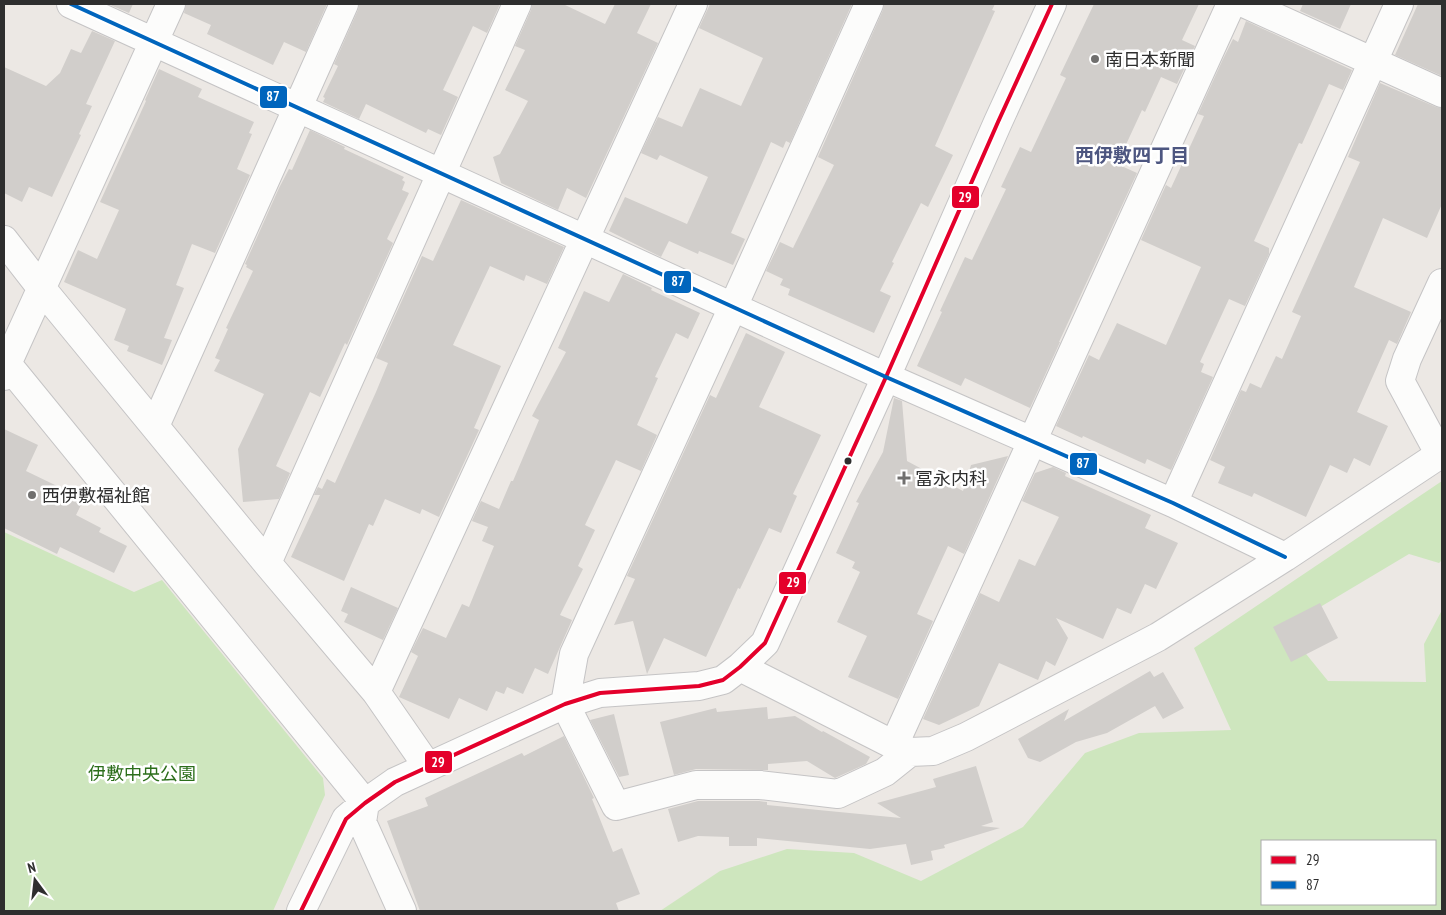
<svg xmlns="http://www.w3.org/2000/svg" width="1446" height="915" viewBox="0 0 1446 915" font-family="'PT Sans Narrow','Noto Sans JP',sans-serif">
  <rect width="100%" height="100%" fill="#ece8e4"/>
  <path fill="#cee6be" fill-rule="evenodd" d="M1442,481V560L1439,563L1409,554L1285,628L1328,681L1426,682L1424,644L1442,610V911H660L720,871L787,849L854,853L921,881L1023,827L1085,753L1139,733L1231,730L1194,648ZM1262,841H1435V904H1262Z
    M4,532L134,592L162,580L323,778L325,795L273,911H4Z"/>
  <path fill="#d1cecb" d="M108,4H133L129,13Z
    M186,4H327L306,52L284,42L273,65L207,34L211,25L184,13Z
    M359,4H500L487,33L473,26L443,90L458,97L441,135L428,129L426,133L366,104L359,119L323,102L325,98L323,97L338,66L334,64L358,10Z
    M532,4H563L605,24L615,4H651L637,33L658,43L586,198L567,188L558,210L501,183L493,157L500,154L528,101L505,90L525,50L515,46L531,10Z
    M710,4H852L790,143L786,141L783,148L771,142L731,233L745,239L733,265L699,251L698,254L669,241L661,257L609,231L625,197L687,224L708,177L660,155L657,160L641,153L658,117L682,127L700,88L741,106L763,58L699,28Z
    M884,4H995L992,10L995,11L935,146L953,155L928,207L921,203L892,262L894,263L880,291L891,296L874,333L788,295L790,289L780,285L783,279L766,271L780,242L793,248L834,165L818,157L883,10Z
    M1094,4H1199L1182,40L1195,46L1177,84L1161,77L1145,112L1142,110L1117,164L1137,173L1059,342H1060L1030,408L965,378L961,386L917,366L942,312L940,311L965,257L972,260L1006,189L1001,187L1020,147L1031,152L1066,78L1060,75Z
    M1303,4H1351L1340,29L1300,11Z
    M1418,4H1442V76L1395,55Z
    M1246,21L1352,70L1343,90L1329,84L1302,144L1299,143L1254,241L1269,248V254L1245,306L1229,299L1200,362L1204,364L1201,372L1213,377L1171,470L1147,459L1145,464L1083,436L1082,438L1056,426L1089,355L1099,360L1117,323L1166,345L1201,267L1141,240L1166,185L1171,188L1204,116L1198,114L1223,59L1233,39L1238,42Z
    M92,31L115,41L86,104L92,106L79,134L81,135L52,197L29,187L22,202L4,193V67L46,86L60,73L71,49L81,53Z
    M159,69L202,89L198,97L254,122L249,133L252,134L237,169L250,175L215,253L192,244L176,285L184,288L164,338L172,340L162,365L127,351L129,346L114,340L126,309L64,282L78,250L97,259L119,210L100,202L146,101L145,100Z
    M1380,83L1436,107L1442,108V204L1427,238L1383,218L1354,287L1411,312L1397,344L1389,340L1357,412L1388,426L1370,466L1354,458L1347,473L1330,465L1306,517L1254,493L1252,497L1218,483L1225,467L1210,460L1241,390L1246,392L1250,383L1261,388L1276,356L1282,359L1301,316L1292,312L1360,162L1348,157Z
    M310,130L345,147L344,149L404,177L402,180L405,182L402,190L409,193L387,239L393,243L347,345L345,343L320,397L310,392L276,466L290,473L279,499L243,502L238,449L264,394L214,371L220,360L215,358L228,329L226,328L253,271L246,267L247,265L245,264L279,188L289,169L292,170Z
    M461,200L564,247L547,284L526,275L524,281L490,266L453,345L501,366L474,428L479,430L439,517L422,509L420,514L385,499L373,526L369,524L344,581L291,557L320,495H314L318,487L322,489L327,479L335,483L376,392L388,363L376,358L422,256L433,261Z
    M623,274L652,288L651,290L700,313L688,339L676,333L655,377L658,378L637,425L657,435L641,471L616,460L585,525L595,530L578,566L583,569L560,615L572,620L548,674L535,668L523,694L507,687L504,694L496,691L487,711L459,698L449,719L399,697L418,656L411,652L423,628L446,638L462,604L469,607L494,546L482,541L488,527L472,521L481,501L499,509L511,481H513L539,420L532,416L566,352L558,348L584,291L609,302Z
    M746,333L785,352L759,407L821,435L793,494L797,496L781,533L769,528L740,589L738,588L706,657L664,638L647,674L633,621L614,625L635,579L627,576L710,395L716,398Z
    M894,398L902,401L907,461L963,491L971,465L1008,456L964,554L948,546L917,614L933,621L898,699L848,677L867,636L837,622L860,572L852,568L855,562L836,553L859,503L856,502L883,452Z
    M4,429L38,445L26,471L84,499L76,515L101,528L99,532L127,546L114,573L60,547L57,554L4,528Z
    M1053,467L1066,473L1065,476L1151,515L1145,528L1178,543L1156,589L1145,584L1131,614L1117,608L1103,639L1056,618L1068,638L1055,666L1046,661L1038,680L999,663L979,706L939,725L923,719L980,593L999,602L1019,559L1035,566L1059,517L1022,501L1035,473Z
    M351,587L398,608L383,640L344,622L348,614L341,611Z
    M1320,603L1338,638L1291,662L1273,627Z
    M1150,671L1154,677L1163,672L1184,708L1163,719L1155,706L1107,733L1076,742L1040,762L1028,758L1018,739L1069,709L1064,721Z
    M767,707L768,719L795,716L822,732L823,731L870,757L866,764L835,778L807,761L768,764V770L696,769L674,775L660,722L716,708L717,712Z
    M614,714L629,775L619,777L590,720Z
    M564,736L594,798L592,799L613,852L622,848L640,894L616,903L619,911H420L387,821L428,806L425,798L522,753L524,756Z
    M976,766L993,822L981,826L1000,828L944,845L945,848L931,851L933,860L911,865L906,844L870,849L757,838V846H729V837L698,836L678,842L668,809L698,801H759L767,802V805L901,818L877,803L936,787L933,779Z"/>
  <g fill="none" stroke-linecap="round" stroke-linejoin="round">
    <defs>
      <path id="minor" d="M71,4L886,377L1173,503L1285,557
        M869,4L733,307L574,654L565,704L616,806L696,785H760L838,794L885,772L910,752
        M1246,4L1442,93
        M4,240L42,289L267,563L376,692L428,767
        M4,360L365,803L362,822L402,911
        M4,376L7,364L171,4
        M155,426L344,4
        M1440,455L1400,381L1407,359L1442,283
        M1173,503L1399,4
        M267,563L517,4
        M740,667L894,745L910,752L933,751L966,737L1158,637L1285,557L1442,453
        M376,692L693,4
        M894,745L1231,4
        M301,911L346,819L365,803L395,782L565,704L600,693L699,686L723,680L740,667L765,643L886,377L998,122L1052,4"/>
    </defs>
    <use href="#minor" stroke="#c5c4c5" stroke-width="30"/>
    <use href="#minor" stroke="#fcfcfb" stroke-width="28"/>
    <defs>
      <path id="bus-1" d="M301,911L346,819L365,803L395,782L565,704L600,693L699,686L723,680L740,667L765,643L886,377L998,122L1052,4"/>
      <path id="bus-2" d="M71,4L886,377L1173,503L1285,557"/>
    </defs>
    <use href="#bus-1" stroke="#fff" stroke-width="8"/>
    <use href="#bus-2" stroke="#fff" stroke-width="8"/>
    <use href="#bus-1" stroke="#e4002b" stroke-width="4"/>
    <use href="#bus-2" stroke="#0065bd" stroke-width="4"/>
  </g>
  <g fill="#706f6e" stroke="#fff" stroke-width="2">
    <circle cx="1095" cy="59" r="5"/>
    <path d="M901.5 470.5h5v5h5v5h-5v5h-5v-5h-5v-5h5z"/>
    <circle cx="32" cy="495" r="5"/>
  </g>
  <circle fill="#2e2e2e" stroke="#fff" stroke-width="2" cx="848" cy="461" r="4.5"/>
  <g text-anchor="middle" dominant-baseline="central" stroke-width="5" stroke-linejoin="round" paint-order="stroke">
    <g font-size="18" fill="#2e2e2e" stroke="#fff" text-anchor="start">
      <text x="1105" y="59">南日本新聞</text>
      <text x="915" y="478">冨永内科</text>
      <text x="42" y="495">西伊敷福祉館</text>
    </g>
    <g font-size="18" fill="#2c6e1b" stroke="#fff">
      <text x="142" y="773">伊敷中央公園</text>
    </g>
    <g font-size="19" font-weight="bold" fill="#4d5680" stroke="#fff">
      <text x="1132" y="155">西伊敷四丁目</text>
    </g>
  </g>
  <g stroke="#fff" stroke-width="2">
    <rect x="259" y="85" width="29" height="24" rx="5" fill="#0065bd"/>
    <rect x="951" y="185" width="29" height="24" rx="5" fill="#e4002b"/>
    <rect x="663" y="270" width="29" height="24" rx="5" fill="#0065bd"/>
    <rect x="1069" y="452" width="29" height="24" rx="5" fill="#0065bd"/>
    <rect x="778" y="571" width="29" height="24" rx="5" fill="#e4002b"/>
    <rect x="424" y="750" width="29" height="24" rx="5" fill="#e4002b"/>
  </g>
  <g font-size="14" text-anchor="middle" font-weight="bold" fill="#fff">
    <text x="273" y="101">87</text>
    <text x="965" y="202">29</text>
    <text x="678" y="286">87</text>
    <text x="1083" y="468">87</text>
    <text x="793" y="587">29</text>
    <text x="438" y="767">29</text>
  </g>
  <rect width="1446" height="915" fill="none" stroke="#2e2e2e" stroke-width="10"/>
  <rect x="1261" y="840" width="175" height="65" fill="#ffffff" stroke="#ababab"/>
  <rect x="1271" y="856" width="25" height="8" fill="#e4002b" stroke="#ababab"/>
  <text x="1306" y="865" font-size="15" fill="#2e2e2e">29</text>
  <rect x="1271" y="881" width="25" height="8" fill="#0065bd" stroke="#ababab"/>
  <text x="1306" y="890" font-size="15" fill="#2e2e2e">87</text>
  <g transform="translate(35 880) rotate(345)" stroke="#ffffff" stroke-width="4" paint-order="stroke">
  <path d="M0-4L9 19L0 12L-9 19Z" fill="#2e2e2e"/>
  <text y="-8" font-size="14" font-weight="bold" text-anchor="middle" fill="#2e2e2e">N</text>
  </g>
</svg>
